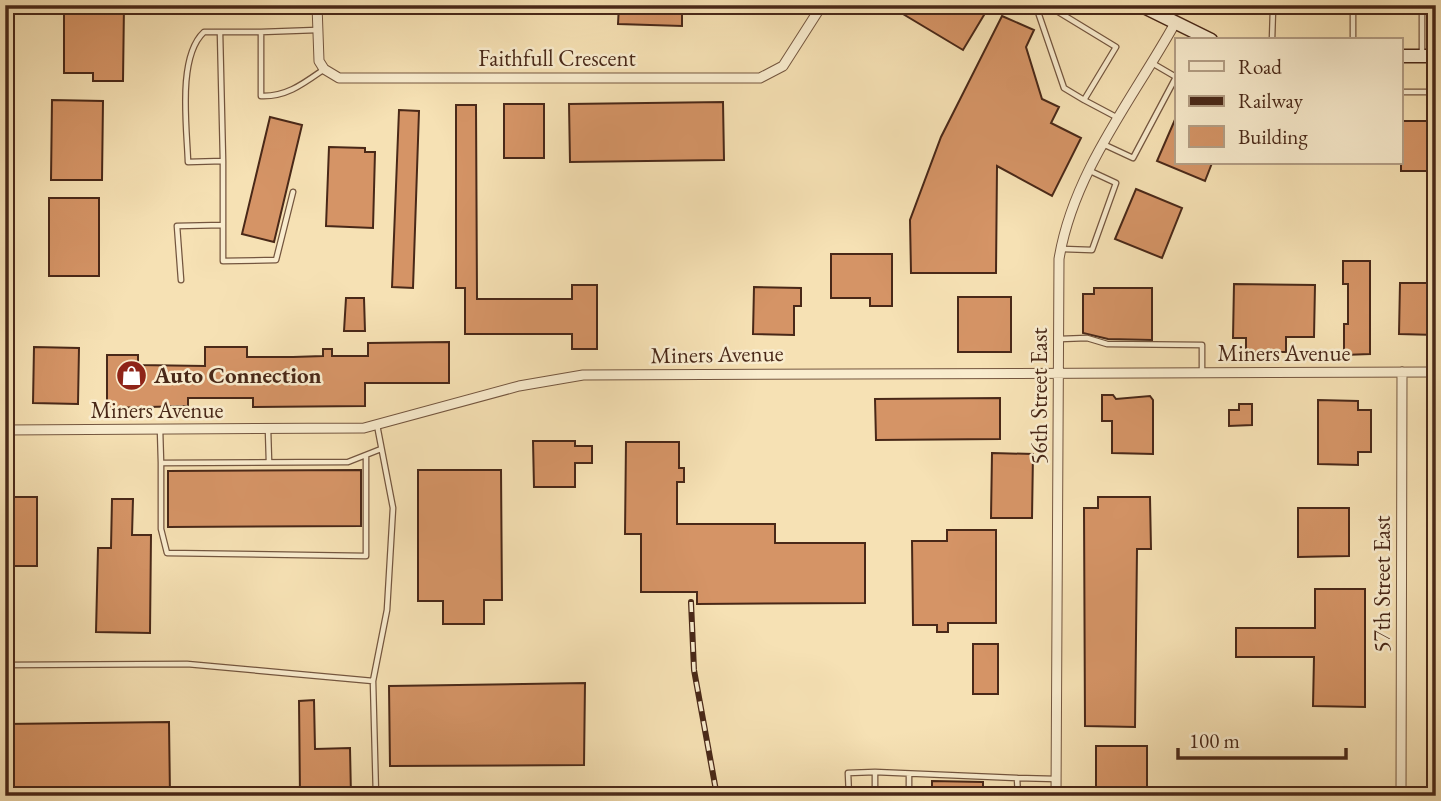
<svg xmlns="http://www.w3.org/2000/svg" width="1441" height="801" viewBox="0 0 1441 801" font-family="'EB Garamond',serif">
  <rect width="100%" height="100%" fill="#f6e1b4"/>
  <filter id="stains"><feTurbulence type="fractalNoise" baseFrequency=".00286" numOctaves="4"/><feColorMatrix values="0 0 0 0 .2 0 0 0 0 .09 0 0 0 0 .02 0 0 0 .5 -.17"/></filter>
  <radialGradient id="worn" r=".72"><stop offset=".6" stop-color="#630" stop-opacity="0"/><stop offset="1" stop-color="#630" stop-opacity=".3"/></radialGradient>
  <path fill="#d59466" stroke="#492818" stroke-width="2" d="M89,5H124L123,81H93V73H64V10H89Z
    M619,5H682V26L618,24Z
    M888,5H990L963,50Z
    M1002,16L1034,30L1026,47L1042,99L1059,107L1051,123L1081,138L1052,196L997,166L996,273H911L910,220L941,137Z
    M52,100L103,101L102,180H51Z
    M723,102L724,160L570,162L569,104Z
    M504,104H544V158H504Z
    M456,105H476L477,299H572V285H597V349H572V334H465V288H456Z
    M399,110L419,111L413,288L392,287Z
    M1177,115V163H1212L1205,181L1157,161Z
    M270,117L302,125L274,242L242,234Z
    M1401,121H1436V171H1401Z
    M329,147L365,148V152H375L373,228L326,226Z
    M1136,189L1182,208L1162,258L1115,239Z
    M49,198H99V276H49Z
    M831,254H892V306H870V298H831Z
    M1343,261H1370V354L1344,355V324H1348V284H1343Z
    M1400,283H1436V335L1399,334Z
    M1234,284L1315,285L1314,337H1286V352H1246V338H1233Z
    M754,287L801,288V306H794V335L753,334Z
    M1094,288H1152V340L1108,339L1083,333V294H1094Z
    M958,297H1011V352H958Z
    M346,298H364L365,331H344Z
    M449,342V383H365V406L253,407V398H188V406L107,408V355H138V365L205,366V347H247V357H293L323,356V349H332V356H368V343Z
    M34,347L79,348L78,404L33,403Z
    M1427,390H1436V532H1427Z
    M1102,395H1113L1116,399L1150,396L1153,400V454L1112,453V421H1102Z
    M1000,398V439L876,440L875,399Z
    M1318,400L1358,401V410H1371V452H1358V465L1318,464Z
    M1239,404H1252V425L1229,426V410H1239Z
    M533,441H575V446H592V463H575V487H534Z
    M626,442H679V468H684V482H677V524H775V543H865V603L697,604V592H641V534H625Z
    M992,453L1033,454L1032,518H991Z
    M361,470V526L168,527V471Z
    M418,470H501L502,600H484V624H443V601H418Z
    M5,497H37V566H5Z
    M1098,497H1150L1151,549H1137L1135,727L1085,726L1084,508H1098Z
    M112,499H133L132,535H151L150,633L96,632L98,548H111Z
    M1298,508H1349V556L1298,557Z
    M947,530H996V623H948V632H937V625H913L912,541H947Z
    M1427,557H1436V612H1427Z
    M1315,589H1365V707L1313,706L1314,657H1236V628H1315Z
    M973,644H998V694H973Z
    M585,683L584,765L390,766L389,686Z
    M314,700L315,749L350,748L351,796H300L299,701Z
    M169,722L170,796H5V724Z
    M1096,746H1147V796H1096Z
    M932,781L983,782V796H932Z"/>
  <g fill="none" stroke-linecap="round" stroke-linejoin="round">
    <defs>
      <path id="lane" d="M1042,5L1038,12L1064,88L1084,100
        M1047,5L1116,47L1084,100L1118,118
        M1238,5L1253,9H1436
        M1353,9V40
        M317,30L261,32V96C286,97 303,84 323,70
        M220,32L223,161L188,162C187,128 177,57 204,32H261
        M1272,40L1273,9
        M1422,54V9
        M1152,63L1176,77
        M1401,92H1436
        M1105,145L1133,158L1176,77
        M223,161V261L276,260L293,192
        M1063,249L1092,250L1116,183L1088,170
        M181,280L177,226L223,225
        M1060,339L1087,338L1107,344L1202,345V373
        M160,429L161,463L348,462L381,449
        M268,429L269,462
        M161,463V529L167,553L366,556V455
        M5,665L187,664L373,681
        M875,772L1017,778
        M909,774V796
        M376,796L373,681L387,610L393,508L377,425
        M849,796L848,773L875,772V796
        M1018,796L1017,778L1056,779"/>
      <path id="street" d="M317,5L319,61L324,69L339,78H760L783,66L822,5
        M5,430L364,428L519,386L583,375L1436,372
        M1056,796L1059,259C1073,173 1132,100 1174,25
        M1401,796L1402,372"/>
      <path id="secondary" d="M1140,5L1211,40
        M1401,56H1436"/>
    </defs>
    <use href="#lane" stroke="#74563f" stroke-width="7"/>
    <use href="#street" stroke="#74563f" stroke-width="11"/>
    <use href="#secondary" stroke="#492818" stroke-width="15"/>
    <use href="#lane" stroke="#f9ecce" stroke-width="4.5"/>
    <use href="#street" stroke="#f9ecce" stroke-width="9"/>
    <use href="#secondary" stroke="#f9ecce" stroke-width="12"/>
    <defs>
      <path id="rail" d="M691,602L694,670L717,796"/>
    </defs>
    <use href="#rail" stroke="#492818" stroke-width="6"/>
    <use href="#rail" stroke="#f9ecce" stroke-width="3.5" stroke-dasharray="10" stroke-linecap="butt"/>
  </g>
  <defs>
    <symbol id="shop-disc" viewBox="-11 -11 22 22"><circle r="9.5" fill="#8f2418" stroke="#f9ecce"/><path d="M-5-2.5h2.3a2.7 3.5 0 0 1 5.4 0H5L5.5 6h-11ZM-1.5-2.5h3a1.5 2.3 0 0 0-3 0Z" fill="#fff"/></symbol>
  </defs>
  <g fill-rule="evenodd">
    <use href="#shop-disc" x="114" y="358" width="35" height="35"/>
  </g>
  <g text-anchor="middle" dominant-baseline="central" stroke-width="5" stroke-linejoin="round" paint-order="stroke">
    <g font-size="23" fill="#492818" stroke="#f9ecce">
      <text x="557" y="58">Faithfull Crescent</text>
      <text x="1284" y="353">Miners Avenue</text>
      <text transform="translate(717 354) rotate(-1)">Miners Avenue</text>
      <text transform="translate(1039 396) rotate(-90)">56th Street East</text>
      <text x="157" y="410">Miners Avenue</text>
      <text transform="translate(1382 584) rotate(-90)">57th Street East</text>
    </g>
    <g font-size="23" font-weight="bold" fill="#492818" stroke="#f9ecce" text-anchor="start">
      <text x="154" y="375">Auto Connection</text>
    </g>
  </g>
  <rect width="1441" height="801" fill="none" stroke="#f6e1b4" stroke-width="28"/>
  <rect x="7" y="7" width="1427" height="787" fill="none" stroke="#492818" stroke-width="3.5"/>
  <rect x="14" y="14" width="1413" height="773" fill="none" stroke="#492818" stroke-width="2"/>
  <rect x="1175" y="38" width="228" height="126" fill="#f9ecce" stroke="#b39e85" stroke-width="2"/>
  <rect x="1189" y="61" width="35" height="10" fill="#f9ecce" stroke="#b39e85" stroke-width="2"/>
  <text x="1238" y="74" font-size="21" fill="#492818">Road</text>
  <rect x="1189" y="96" width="35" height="10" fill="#492818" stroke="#b39e85" stroke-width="2"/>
  <text x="1238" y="108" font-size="21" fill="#492818">Railway</text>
  <rect x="1189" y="126" width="35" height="21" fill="#d59466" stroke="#b39e85" stroke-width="2"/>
  <text x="1238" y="144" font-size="21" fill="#492818">Building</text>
  <path d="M1178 748v10h168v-10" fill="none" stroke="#492818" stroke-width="3.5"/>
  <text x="1189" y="748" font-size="21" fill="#492818" stroke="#f9ecce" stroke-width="5" paint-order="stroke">100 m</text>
  <rect width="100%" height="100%" filter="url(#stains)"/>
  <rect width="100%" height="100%" fill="url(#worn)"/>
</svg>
